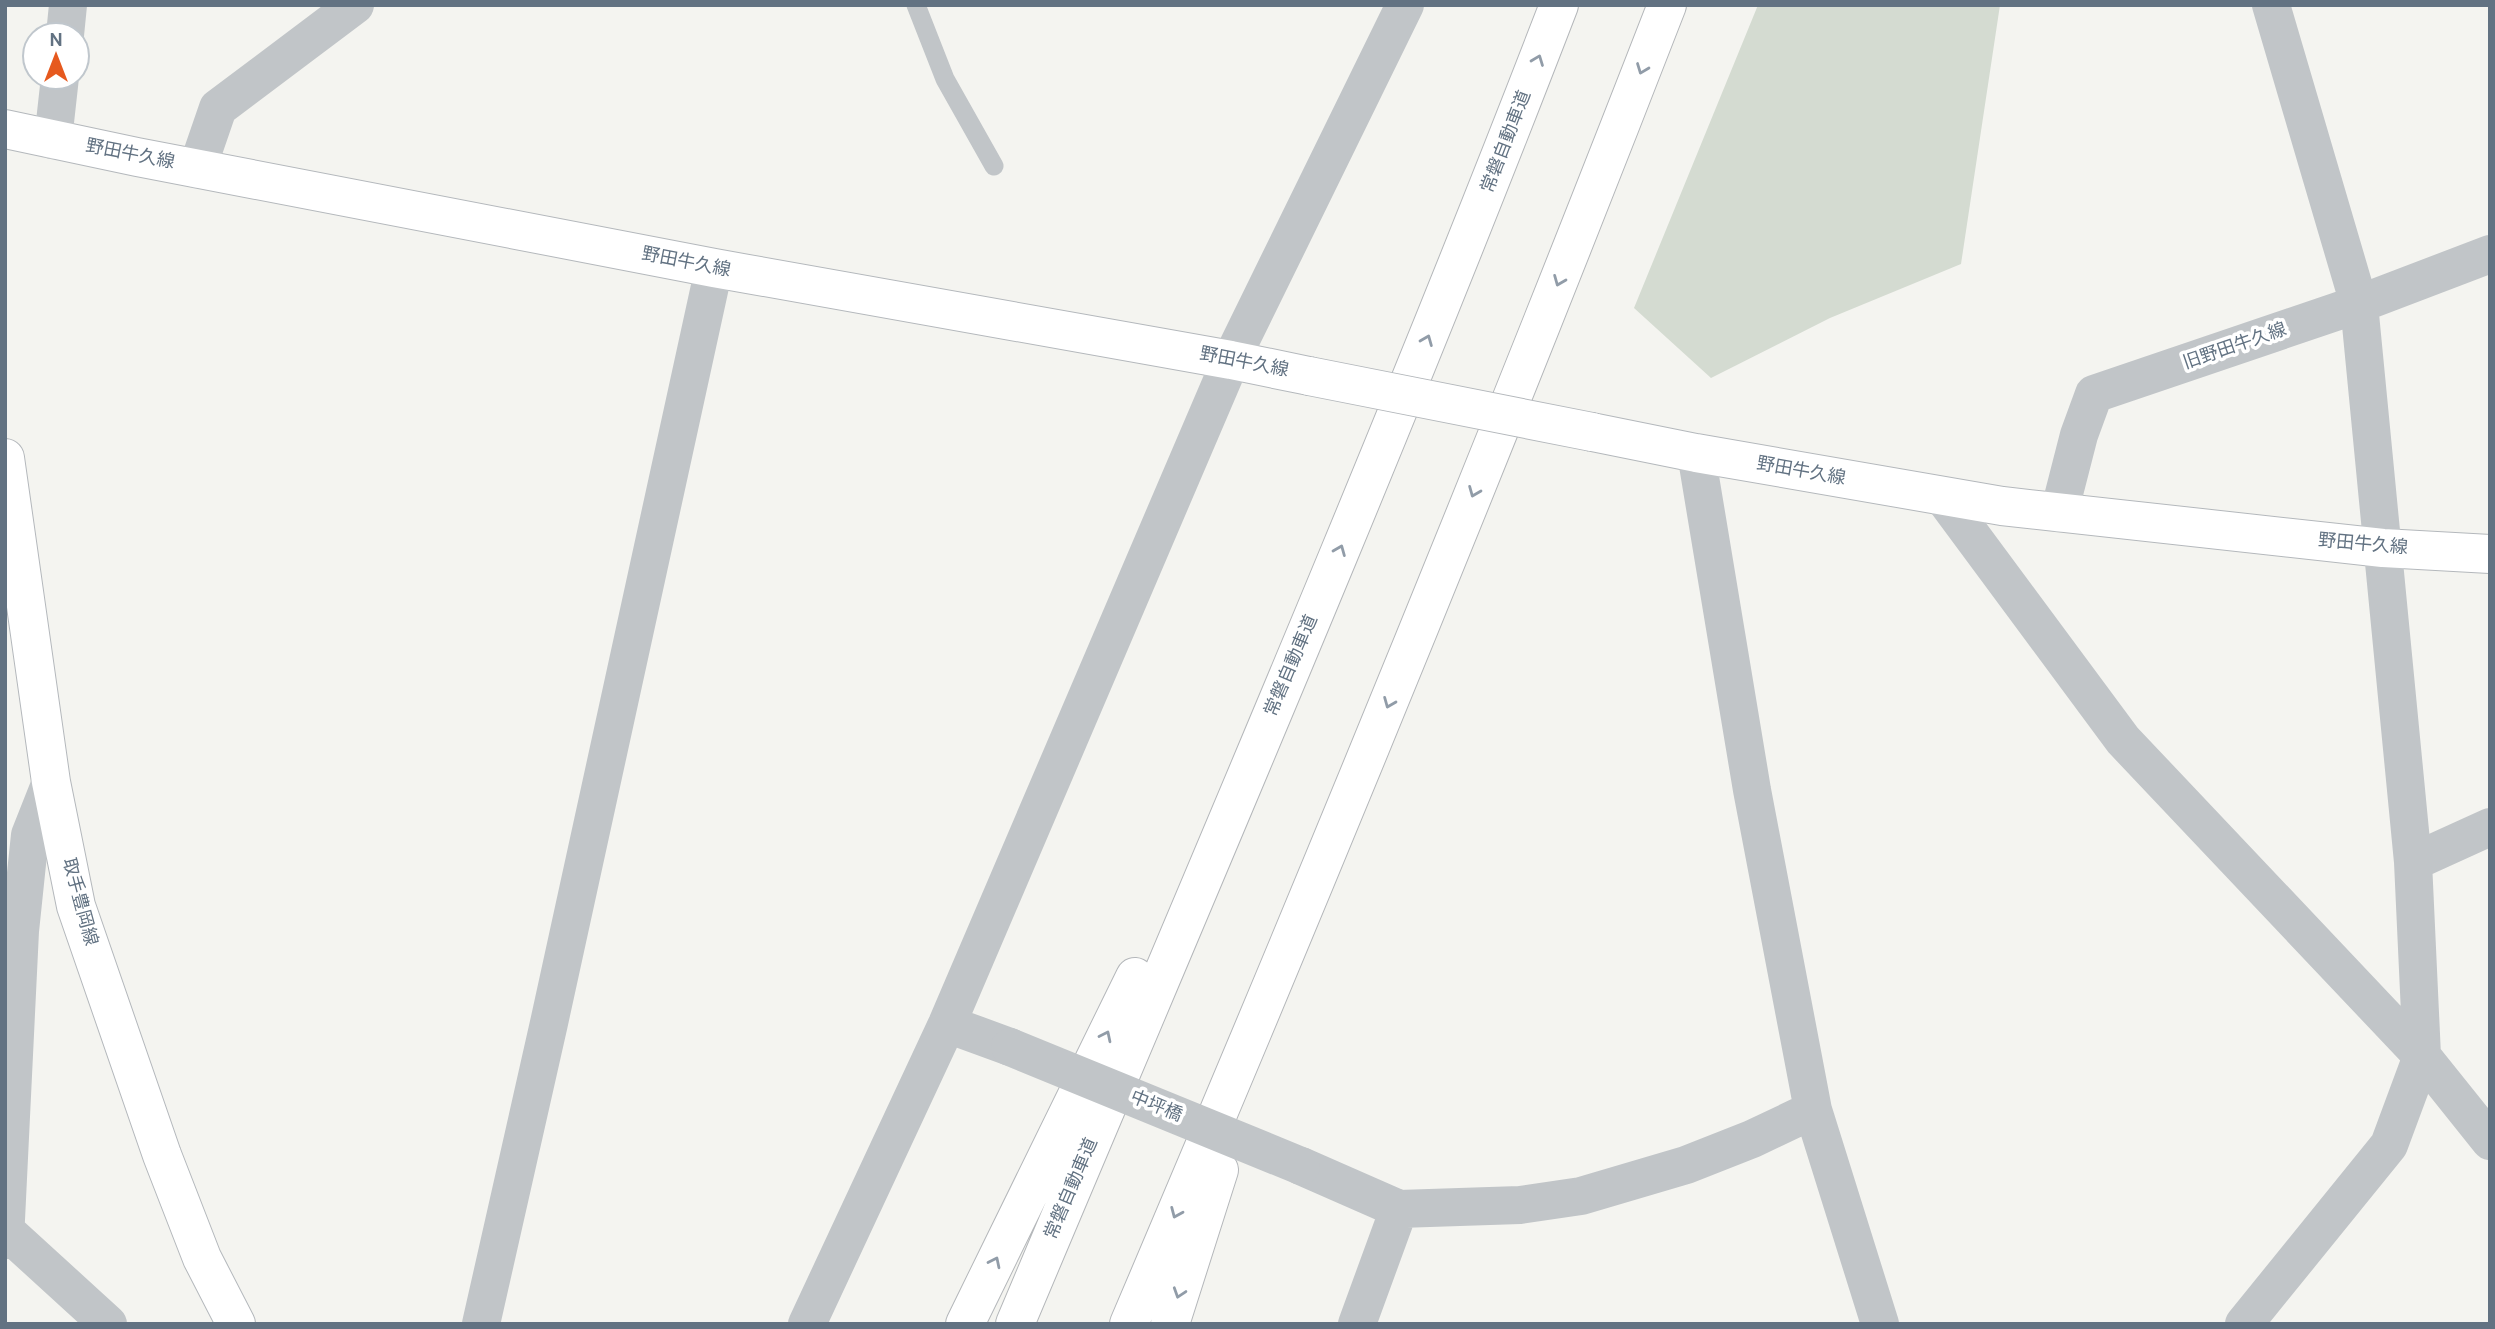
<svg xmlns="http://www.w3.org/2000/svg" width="2495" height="1329" viewBox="0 0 2495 1329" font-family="Overpass,'Noto Sans JP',sans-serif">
  <rect width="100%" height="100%" fill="#f4f4f0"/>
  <path fill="#d4dbd1" d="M1758,5H2000L1961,264L1830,318L1711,378L1634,308Z"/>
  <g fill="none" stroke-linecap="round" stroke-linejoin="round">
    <defs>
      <path id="primary" d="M5,129L137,157L714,268L1231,360L1309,376
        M1592,432L1696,453L2002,506L2383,548L2490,554
        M5,458L51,782L76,906L162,1155L202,1258L236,1324"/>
      <path id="highway" d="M965,1324L1135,977
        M1015,1324C1200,885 1388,449 1559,5
        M1129,1324C1315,887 1495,448 1667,5
        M1170,1324L1219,1170"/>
    </defs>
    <use href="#primary" stroke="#b4b8bc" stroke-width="40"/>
    <use href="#highway" stroke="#b4b7ba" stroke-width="40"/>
    <path stroke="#c1c5c8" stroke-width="19" d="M916,5L945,79L994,166"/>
    <path stroke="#c1c5c8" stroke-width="38" d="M65,35L68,5
      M53,140L60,77
      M197,169L218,108L355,5
      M1943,497L2123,740L2422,1056L2490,1141
      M2059,513L2079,435L2094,394L2359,304L2490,254
      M2413,862L2490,827
      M947,1024L1010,1047
      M1813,1110L1880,1324
      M1301,1166L1399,1209
      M5,1230L108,1324
      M5,1240L20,931L30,835L51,782
      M481,1324L549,1023L714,268
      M807,1324L947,1024L1231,360L1405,5
      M1357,1324L1399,1209L1520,1205L1581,1196L1686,1165L1752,1139L1813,1110L1752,790L1696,453
      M2244,1324L2389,1145L2422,1056L2413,862L2359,304L2271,5"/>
    <use href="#primary" stroke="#fff" stroke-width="38"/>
    <use href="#highway" stroke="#fff" stroke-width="38"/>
    <defs>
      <path id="primary-bridge" d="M1309,376L1592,432"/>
    </defs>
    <use href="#primary-bridge" stroke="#b4b8bc" stroke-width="40" stroke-linecap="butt"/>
    <path stroke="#c1c5c8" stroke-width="38" d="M1010,1047L1301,1166"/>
    <use href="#primary-bridge" stroke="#fff" stroke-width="38"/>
  </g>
  <defs><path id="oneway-chevron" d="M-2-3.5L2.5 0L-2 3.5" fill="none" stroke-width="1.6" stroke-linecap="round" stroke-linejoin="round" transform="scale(1.75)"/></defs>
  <g stroke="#919ca8">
    <use href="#oneway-chevron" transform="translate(1538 60) rotate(-69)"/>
    <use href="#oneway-chevron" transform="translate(1642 69) rotate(111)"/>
    <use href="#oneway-chevron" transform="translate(1559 281) rotate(112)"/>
    <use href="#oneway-chevron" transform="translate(1427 340) rotate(-68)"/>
    <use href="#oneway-chevron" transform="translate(1474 492) rotate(112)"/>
    <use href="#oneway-chevron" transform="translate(1340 550) rotate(-68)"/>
    <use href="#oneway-chevron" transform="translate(1389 703) rotate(112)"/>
    <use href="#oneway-chevron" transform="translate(1106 1036) rotate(-64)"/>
    <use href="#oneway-chevron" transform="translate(1176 1213) rotate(113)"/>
    <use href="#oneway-chevron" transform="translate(995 1262) rotate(-64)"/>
    <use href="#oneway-chevron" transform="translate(1179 1293) rotate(108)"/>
  </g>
  <g text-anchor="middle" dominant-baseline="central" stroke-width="7" stroke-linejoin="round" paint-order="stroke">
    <g font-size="18" fill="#627282" stroke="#fff">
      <text transform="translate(1507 142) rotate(-69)">常磐自動車道</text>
      <text transform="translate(130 155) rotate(11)">野田牛久線</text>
      <text transform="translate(686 263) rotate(11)">野田牛久線</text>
      <text transform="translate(2235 347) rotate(-19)">旧野田牛久線</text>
      <text transform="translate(1244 363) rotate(11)">野田牛久線</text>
      <text transform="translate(1801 472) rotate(10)">野田牛久線</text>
      <text transform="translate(2363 545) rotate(5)">野田牛久線</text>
      <text transform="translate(1292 666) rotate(-67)">常磐自動車道</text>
      <text transform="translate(79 902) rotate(75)">取手豊岡線</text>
      <text transform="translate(1156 1107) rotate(22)">中坪橋</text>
      <text transform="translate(1072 1189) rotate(-67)">常磐自動車道</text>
    </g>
  </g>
  <rect width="2495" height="1329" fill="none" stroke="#627282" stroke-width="14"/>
  <g transform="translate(56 56)"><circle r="33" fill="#ffffff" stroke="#c0c7cd" stroke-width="2"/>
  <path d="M0-5L12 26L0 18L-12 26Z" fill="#e6591e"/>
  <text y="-10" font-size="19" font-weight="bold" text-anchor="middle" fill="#627282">N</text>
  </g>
</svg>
